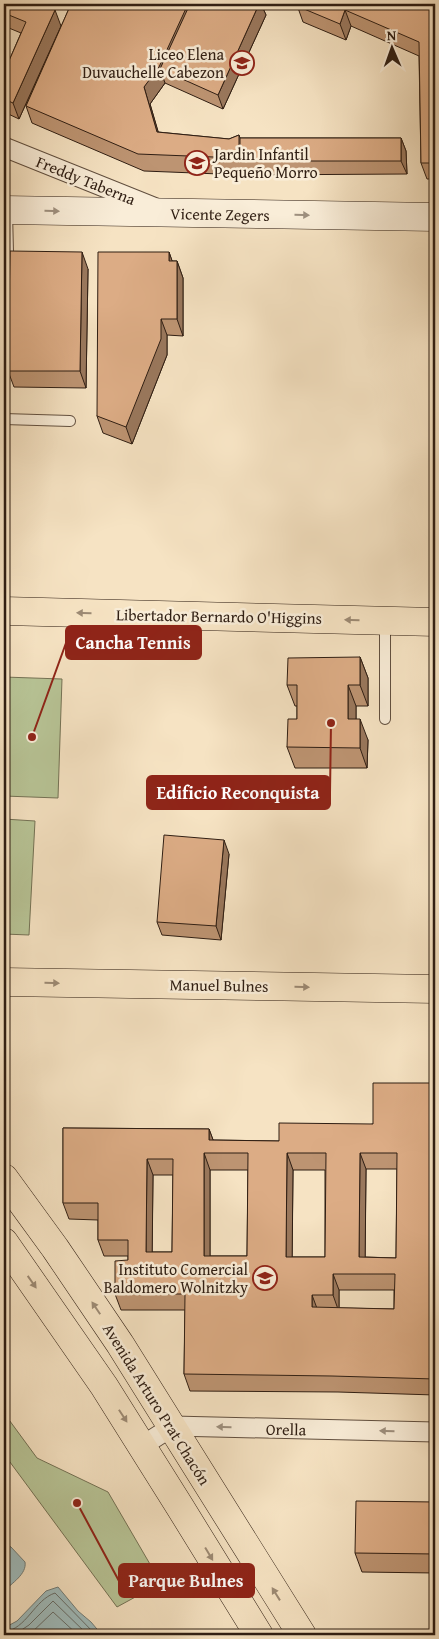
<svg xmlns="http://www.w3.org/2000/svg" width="439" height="1639" viewBox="0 0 439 1639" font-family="'Gentium Book Plus',serif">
  <rect width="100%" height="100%" fill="#f6e3c3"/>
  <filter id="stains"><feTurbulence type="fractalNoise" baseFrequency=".004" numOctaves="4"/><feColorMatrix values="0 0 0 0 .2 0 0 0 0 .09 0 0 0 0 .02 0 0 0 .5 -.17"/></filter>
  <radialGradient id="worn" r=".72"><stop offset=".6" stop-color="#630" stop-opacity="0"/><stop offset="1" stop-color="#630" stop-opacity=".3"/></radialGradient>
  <path fill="#b8c597" stroke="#747255" d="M4,677L62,679L58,798L4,796Z
    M4,819L35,821L29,935L4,934Z
    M4,1413L37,1458L108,1492L161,1583L117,1607L4,1454Z"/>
  <path fill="#a0bcbc" stroke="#737d78" d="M4,1543L11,1547L25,1562C27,1574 12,1583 4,1591Z
    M58,1587L78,1611L91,1622L102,1635H4V1628L17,1621L46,1591Z"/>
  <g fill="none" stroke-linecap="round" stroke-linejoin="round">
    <path stroke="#686d68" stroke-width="1" d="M4,1632C27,1629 34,1600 55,1593L96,1635
      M14,1635L29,1625L53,1601L88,1635
      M29,1635L53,1612L78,1635"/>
    <defs>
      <path id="lane" d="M4,354L8,253L7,211
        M4,419L70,421
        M385,719V622"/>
      <path id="street" d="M4,147L156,208
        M142,1446L173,1426L435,1432"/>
      <path id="secondary" d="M4,210L435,217"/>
      <path id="primary" d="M4,611L435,622
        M4,982L435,989
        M4,1178L55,1248L120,1344L302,1635
        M4,1242L104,1386L180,1507L259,1635"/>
    </defs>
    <use href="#lane" stroke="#614f3f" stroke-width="12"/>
    <use href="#street" stroke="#614f3f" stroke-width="21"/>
    <use href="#secondary" stroke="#2f1e13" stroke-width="29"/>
    <use href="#primary" stroke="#2f1e13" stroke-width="29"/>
    <use href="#lane" stroke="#f9edd8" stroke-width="10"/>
    <use href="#street" stroke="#f9edd8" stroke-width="19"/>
    <use href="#secondary" stroke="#f9edd8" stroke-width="28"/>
    <use href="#primary" stroke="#f6e3c3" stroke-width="28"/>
  </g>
  <path fill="#bd9472" stroke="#2f1e13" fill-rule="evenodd" d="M4,4L61,26L19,119L4,112V70H5L21,33L4,26Z
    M71,4H261L266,15L223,109L165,83L150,104L158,132L229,139L239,135L240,138H401L406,151L407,174L245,175L144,171L32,123L26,106Z
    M295,4H435V179H427L421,163L419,56L351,26L346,40L303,22L297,5Z
    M169,252L172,261H177L183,278V336L167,335V355L132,444L103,433L97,416Z
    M88,269L86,388L14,387L8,371Z
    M360,657L368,678V706H356V719L368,740L367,768H295L287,747L297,719V706H295L287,685Z
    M229,854L221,940L162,935L157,922Z
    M435,1083V1395L338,1392L190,1391L184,1374L185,1310H121L115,1294L128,1260V1256H104L98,1240V1220L69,1219L63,1203V1128L209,1129L213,1140L279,1141L373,1124ZM366,1169H397L396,1258L365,1257ZM210,1170H248L247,1256H210ZM293,1170H325V1257H292ZM153,1175H173L172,1252H152ZM339,1290H394V1309L339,1308Z
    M435,1502V1573L362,1572L355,1553Z"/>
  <path fill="#9a785d" stroke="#2f1e13" d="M188,4H201L160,69L165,83L150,104L163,148L157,132L144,87Z
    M259,4H261L266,15L223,109L218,95Z
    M55,10L61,26L19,119L13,103Z
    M345,10L351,26L346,40L340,24Z
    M401,138L406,151L407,174L401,161Z
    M82,252L88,269L86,388L80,371Z
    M169,252L175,269L169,261Z
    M177,261L183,278V336L177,319Z
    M161,319L167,335V355L132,444L126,427Z
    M360,657L368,678V706L360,685Z
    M348,685L356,706V740L348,719Z
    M360,719L368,740L367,768L360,748Z
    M224,840L229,854L221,940L216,926Z
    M209,1129L215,1145L209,1140Z
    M434,1149L435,1153V1379L432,1309Z
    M204,1153L210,1170V1272L204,1256Z
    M287,1153L293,1170L292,1273L286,1257Z
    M360,1153L366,1169L365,1274L359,1257Z
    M147,1159L153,1175L152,1269L146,1252Z
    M333,1274L339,1290V1312L333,1295Z
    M312,1295L318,1311L312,1307Z"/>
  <path fill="#dcac85" stroke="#2f1e13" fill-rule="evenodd" d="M4,4H42L55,10L13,103L4,99V70H5L26,22L4,13Z
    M71,4H188L159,67L144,87L157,132L229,139L239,135V158L138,154L26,106Z
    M190,4H259L218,95L160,69Z
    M297,4H435V163H421L419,42L345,10L340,24L297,6Z
    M240,138H401V161H240Z
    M10,251L82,252L80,371H8Z
    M98,252H169V261H177V319H161V339L126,427L97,416Z
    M360,657V685H348V719H360V748L287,747L288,719H297V685H287L288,658Z
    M164,835L224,840L216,926L157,922Z
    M373,1083H435V1149H434L432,1309L435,1379L332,1376L184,1374L185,1294H115V1261L128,1260V1240H98V1203H63V1128L209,1129V1140L279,1141V1123L373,1124ZM204,1153H248L247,1256H204ZM287,1153H326L325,1257H286ZM360,1153H397L396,1258L359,1257ZM147,1159H173L172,1252H146ZM333,1274H395L394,1309L312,1307V1295H333Z
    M356,1501L435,1502V1554L355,1553Z"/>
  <defs><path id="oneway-solid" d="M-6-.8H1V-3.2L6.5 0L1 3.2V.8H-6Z" transform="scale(1.25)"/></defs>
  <g fill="#9e907f">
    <use href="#oneway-solid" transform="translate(52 211) rotate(1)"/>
    <use href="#oneway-solid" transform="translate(302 215) rotate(1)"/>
    <use href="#oneway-solid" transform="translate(224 1427) rotate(-179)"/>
    <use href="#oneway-solid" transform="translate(387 1431) rotate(-179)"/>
  </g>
  <g fill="#9c8a74">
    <use href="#oneway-solid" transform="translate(84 613) rotate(-179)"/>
    <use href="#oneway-solid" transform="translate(352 620) rotate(-179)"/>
    <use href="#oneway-solid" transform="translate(52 983) rotate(1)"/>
    <use href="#oneway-solid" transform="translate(302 987) rotate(1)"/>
    <use href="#oneway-solid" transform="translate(32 1282) rotate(55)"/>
    <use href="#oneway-solid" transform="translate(96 1308) rotate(-124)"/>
    <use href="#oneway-solid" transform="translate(123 1416) rotate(57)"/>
    <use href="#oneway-solid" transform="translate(209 1554) rotate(59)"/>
    <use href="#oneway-solid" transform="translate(276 1594) rotate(-122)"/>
  </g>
  <defs>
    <symbol id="school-ring" viewBox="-11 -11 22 22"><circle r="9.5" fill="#f9edd8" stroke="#8f2418" stroke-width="1.5"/><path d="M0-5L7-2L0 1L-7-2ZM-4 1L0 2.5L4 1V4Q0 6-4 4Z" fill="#8f2418"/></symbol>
  </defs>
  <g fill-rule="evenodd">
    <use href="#school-ring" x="228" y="49" width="28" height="28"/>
    <use href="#school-ring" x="183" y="149" width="28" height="28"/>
    <use href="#school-ring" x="251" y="1264" width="28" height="28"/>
  </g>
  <g text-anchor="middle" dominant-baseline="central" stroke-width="5" stroke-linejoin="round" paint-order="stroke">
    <g font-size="16" fill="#2f1e13" stroke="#f9edd8" text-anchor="end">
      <text x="224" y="54">Liceo Elena<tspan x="224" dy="18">Duvauchelle Cabezon</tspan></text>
      <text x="214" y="154" text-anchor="start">Jardin Infantil<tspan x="214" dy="18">Pequeño Morro</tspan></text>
      <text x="248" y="1269">Instituto Comercial<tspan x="248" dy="18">Baldomero Wolnitzky</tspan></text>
    </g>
    <g font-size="16" fill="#2f1e13" stroke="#f9edd8">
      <text transform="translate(86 180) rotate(22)">Freddy Taberna</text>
      <text transform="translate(220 214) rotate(1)">Vicente Zegers</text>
      <text transform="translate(219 616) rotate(1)">Libertador Bernardo O'Higgins</text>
      <text transform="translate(219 985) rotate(1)">Manuel Bulnes</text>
      <text transform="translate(157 1404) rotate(58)">Avenida Arturo Prat Chacón</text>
      <text transform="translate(286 1429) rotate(1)">Orella</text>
    </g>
  </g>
  <path fill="none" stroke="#8f2418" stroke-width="2" d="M32 737L66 643M331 723L330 793M77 1503L119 1581"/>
  <g fill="#8f2418" stroke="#f9edd8" stroke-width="2">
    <circle cx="32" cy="737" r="5"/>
    <circle cx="331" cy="723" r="5"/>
    <circle cx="77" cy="1503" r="5"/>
  </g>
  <g fill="#8f2418" stroke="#8f2418" stroke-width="2">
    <rect x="66" y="626" width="135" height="33" rx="5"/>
    <rect x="147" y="776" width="183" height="33" rx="5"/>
    <rect x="119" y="1564" width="135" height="33" rx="5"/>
  </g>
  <g font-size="18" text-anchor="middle" font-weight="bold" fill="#fff">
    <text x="133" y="649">Cancha Tennis</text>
    <text x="238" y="799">Edificio Reconquista</text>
    <text x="186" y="1587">Parque Bulnes</text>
  </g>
  <rect width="439" height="1639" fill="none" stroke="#f6e3c3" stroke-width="20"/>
  <rect x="5" y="5" width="429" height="1629" fill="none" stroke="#2f1e13" stroke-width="2.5"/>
  <rect x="10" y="10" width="419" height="1619" fill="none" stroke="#2f1e13"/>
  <g transform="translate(392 48) rotate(358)" stroke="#f9edd8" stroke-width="4" paint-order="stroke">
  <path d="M0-4L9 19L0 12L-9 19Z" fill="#2f1e13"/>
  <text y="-8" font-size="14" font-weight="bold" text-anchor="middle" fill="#2f1e13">N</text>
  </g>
  <rect width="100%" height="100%" filter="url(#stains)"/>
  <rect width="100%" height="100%" fill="url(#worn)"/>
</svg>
